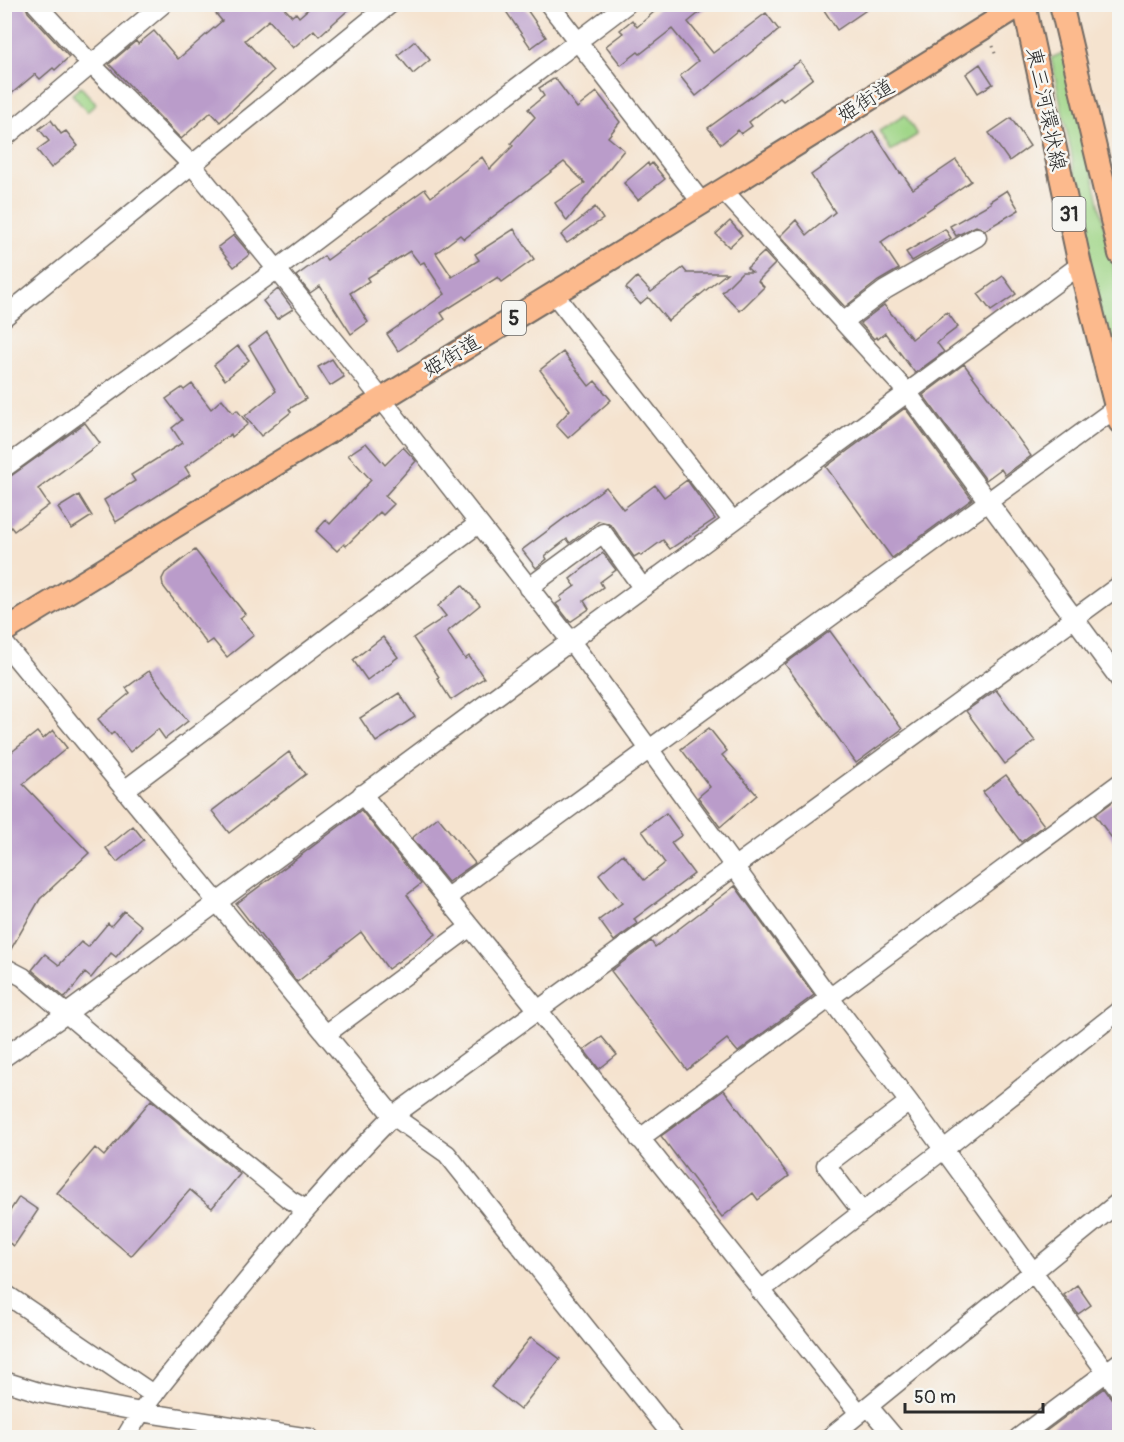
<svg xmlns="http://www.w3.org/2000/svg" width="1124" height="1442" viewBox="0 0 1124 1442" font-family="Pangolin,'Klee One',sans-serif">
  <rect width="100%" height="100%" fill="#f6f6f2"/>
  <filter id="ink" filterUnits="userSpaceOnUse"><feTurbulence type="fractalNoise" baseFrequency=".0167" numOctaves="2"/><feDisplacementMap in="SourceGraphic" scale="12" xChannelSelector="R" yChannelSelector="G"/><feConvolveMatrix kernelMatrix="1 2 1 2 8 2 1 2 1" color-interpolation-filters="sRGB"/></filter>
  <filter id="wash" filterUnits="userSpaceOnUse"><feTurbulence type="fractalNoise" baseFrequency=".008" numOctaves="4" result="noise"/><feDisplacementMap in="SourceGraphic" scale="24" xChannelSelector="R" yChannelSelector="G"/><feGaussianBlur stdDeviation="1.35" result="paint"/><feColorMatrix in="noise" values="0 0 0 0 0 0 0 0 0 0 0 0 0 0 0 0 0 1.4 0 .05"/><feComposite in="paint" operator="in"/></filter>
  <g filter="url(#wash)">
    <rect width="100%" height="100%" fill="#f5e3cf"/>
    <path fill="#a0d688" stroke="#66805a" stroke-width="1.5" d="M1065,52L1119,292V388L1089,265L1071,151L1051,58Z
      M81,87L96,104L87,112L72,94Z
      M905,115L917,135L891,151L879,131Z"/>
    <g id="blocks">
      <path fill="#ba9cca" d="M4,4H25L28,12L69,57L55,70L53,68L40,79L35,74L4,100Z
        M208,4H286L283,7L292,16L296,13L299,17L314,4H355L319,36L314,30L293,48L269,20L245,40L273,71L220,122L211,112L181,139L109,64L136,41L138,44L154,31L178,59L222,21Z
        M501,4H523L546,37L531,48Z
        M663,4H710L688,22L713,53L766,13L779,30L696,96L680,76L698,61L672,29L640,54L638,52L621,65L606,46L623,33L620,30L632,20L637,27Z
        M820,4H875L837,30Z
        M415,41L430,60L413,74L398,55Z
        M800,61L813,78L783,101L780,98L749,122L752,126L741,134L738,130L721,144L708,128Z
        M980,64L993,84L978,93L966,74Z
        M555,78L577,108L597,92L620,122L608,137L624,150L567,221L555,203L585,183L564,162L464,239L460,235L436,253L452,277L479,260L475,254L514,229L534,259L502,282L498,277L441,313L445,319L398,351L387,334L445,294L424,262L420,264L410,251L367,278L369,281L350,293L368,322L351,334L320,286L310,293L296,276L324,256L327,260L425,189L431,197L482,157L490,169L513,146L511,143L535,117L528,109L544,96L539,88Z
        M1011,118L1030,146L1009,161L989,133Z
        M51,120L61,134L66,131L78,146L51,168L37,150L49,141L39,129Z
        M873,131L900,173L901,172L913,189L956,160L971,181L881,242L899,269L878,281L845,307L780,236L796,220L807,235L835,212L811,175Z
        M648,163L649,166L652,163L665,179L638,200L624,183Z
        M1007,190L1019,210L985,230L976,226L956,236L950,226L991,203L990,201Z
        M595,207L603,219L567,243L561,235Z
        M730,221L742,235L729,247L716,234Z
        M945,229L951,238L912,261L906,252Z
        M234,235L250,254L234,267L218,247Z
        M764,252L775,264L758,281L764,287L740,311L722,292L742,272H752L747,268Z
        M683,268L687,273H727L668,321L648,297L640,304L626,288L637,277L651,292Z
        M1003,276L1016,294L991,311L978,294Z
        M278,289L293,309L277,319L263,301Z
        M884,305L912,339L947,312L958,327L937,343L944,352L915,373L885,333L878,339L876,337L874,339L860,323Z
        M267,332L306,399L289,409L291,412L261,436L245,416L276,391L249,346Z
        M238,346L249,360L225,380L214,365Z
        M563,352L589,386L595,381L611,400L568,438L556,425L570,410L540,370Z
        M332,359L344,377L330,386L318,367Z
        M964,364L1031,456L1005,475L1001,469L986,480L923,395Z
        M192,384L211,409L222,399L233,413L237,410L248,424L232,437L231,434L185,467L190,475L116,522L104,500L135,481L131,475L182,443L172,428L182,420L166,399L182,388L184,390Z
        M905,408L972,499L892,558L826,467Z
        M85,423L100,443L38,489L49,505L14,531L4,518V481Z
        M366,443L385,465L403,447L416,461L385,496L394,504L383,515L380,512L346,546L344,544L337,551L316,531L326,520L330,524L371,480L348,455Z
        M687,480L715,519L670,549L663,540L641,556L639,554L634,557L612,526L607,523L599,521L570,543L567,539L545,556L547,559L536,568L522,550L606,487L623,509L655,485L664,497Z
        M79,495L92,516L72,529L58,508Z
        M195,550L245,614L240,618L254,635L227,657L213,640L207,644L163,586L162,579L165,573Z
        M603,553L616,570L600,582L603,587L584,601L589,609L570,622L556,604L562,600L560,597L575,586L570,579Z
        M462,585L480,605L447,632L465,659L469,656L484,678L451,700L437,678L439,677L413,638L446,616L438,606Z
        M830,631L902,729L856,763L785,664Z
        M383,637L398,657L367,680L353,660Z
        M149,671L188,721L165,739L158,729L130,752L114,732L111,735L98,719L130,693L126,688Z
        M996,690L1035,741L1005,764L966,711Z
        M399,693L415,717L376,742L360,718Z
        M709,728L727,751L722,755L757,795L720,827L698,797L710,787L681,749Z
        M53,730L67,748L23,784L89,853L40,899L7,956H4V758L37,732L43,739Z
        M289,752L306,774L229,833L212,811Z
        M1006,775L1044,825L1021,842L983,792Z
        M1119,797V848L1095,815Z
        M361,810L421,884L407,895L436,934L388,969L361,932L297,982L236,904Z
        M666,813L682,835L671,843L694,874L634,919L637,924L614,941L599,920L622,903L599,874L623,854L644,880L665,863L642,831Z
        M438,817L475,863L448,882L412,838Z
        M133,826L144,840L117,862L106,848Z
        M735,886L814,995L738,1052L727,1039L687,1070L611,971L651,941L655,947Z
        M124,911L142,926L116,957L111,953L91,978L85,973L65,998L32,970L45,954L59,965L81,942L88,947L108,923L111,926Z
        M602,1037L617,1055L599,1069L584,1050Z
        M724,1090L789,1176L758,1200L753,1193L722,1217L661,1136Z
        M151,1100L240,1174L212,1208L190,1190L131,1256L57,1193L95,1148L104,1156Z
        M19,1197L38,1210L14,1246L4,1240V1220Z
        M1077,1285L1091,1305L1078,1314L1064,1295Z
        M531,1337L560,1359L520,1410L491,1387Z
        M1104,1388L1111,1398L1119,1403V1437H1038Z"/>
    </g>
  </g>
  <g filter="url(#ink)">
    <use href="#blocks" fill-opacity="0" stroke="#726b64" stroke-width="1.5"/>
    <g fill="none" stroke-linecap="round" stroke-linejoin="round">
      <defs>
        <path id="minor" d="M36,4L92,65L192,165L365,378L570,640L829,997L909,1102L1120,1391
          M549,4L702,203
          M4,138L163,4
          M723,190L907,392L1120,680
          M554,294L732,520
          M4,317L390,4
          M843,322L885,290L977,237
          M4,468L276,270L627,4
          M528,588L603,533L642,587
          M4,643L393,1116L447,1154L674,1438
          M126,789L478,524
          M362,794L538,1010L859,1413
          M446,898L1116,408
          M4,967L23,977L205,1131L290,1200L306,1209
          M326,1034L470,927
          M4,1057L66,1014L1080,265
          M639,1139L1120,783
          M862,1212L826,1165L909,1102
          M760,1291L943,1150L1120,1010
          M4,1293L154,1395
          M4,1381L42,1393L141,1412L310,1438
          M868,1406L895,1438
          M125,1438C151,1393 187,1354 219,1315C275,1246 331,1178 393,1116L1120,585
          M829,1438L1120,1201
          M1018,1438L1120,1362"/>
        <path id="major" d="M1024,4L1080,265L1120,422
          M1061,4L1120,254
          M4,631L723,190L1022,4"/>
      </defs>
      <use href="#minor" stroke="#726b64" stroke-width="21"/>
      <use href="#major" stroke="#726b64" stroke-width="26"/>
      <path stroke="#726b64" stroke-width="3" stroke-dasharray="1.5 4.5" stroke-linecap="butt" d="M993,46L996,57"/>
      <use href="#minor" stroke="#fff" stroke-width="18"/>
      <use href="#major" stroke="#fcba8d" stroke-width="22"/>
    </g>
  </g>
  <g text-anchor="middle" dominant-baseline="central" stroke-width="5" stroke-linejoin="round" paint-order="stroke">
    <g fill="#f6f6f2" stroke="#686867" stroke-width="1.5">
      <rect x="1052.5" y="197" width="33" height="34" rx="4.5"/>
      <rect x="502" y="301" width="24" height="34" rx="4.5"/>
    </g>
    <g font-size="20" font-weight="bold" fill="#2b2b2b">
      <text x="1069" y="214">31</text>
      <text x="514" y="318">5</text>
    </g>
    <g font-size="21" fill="#2b2b2b" stroke="#f6f6f2">
      <text transform="translate(866 101) rotate(-32)">姫街道</text>
      <text transform="translate(1046 109) rotate(78)">東三河環状線</text>
      <text transform="translate(452 356) rotate(-31)">姫街道</text>
    </g>
  </g>
  <rect width="1124" height="1442" fill="none" stroke="#f6f6f2" stroke-width="24"/>
  <path d="M905 1403v9h138v-9" fill="none" stroke="#2b2b2b" stroke-width="3"/>
  <text x="914" y="1403" font-size="18" fill="#2b2b2b" stroke="#f6f6f2" stroke-width="4.5" paint-order="stroke">50 m</text>
</svg>
